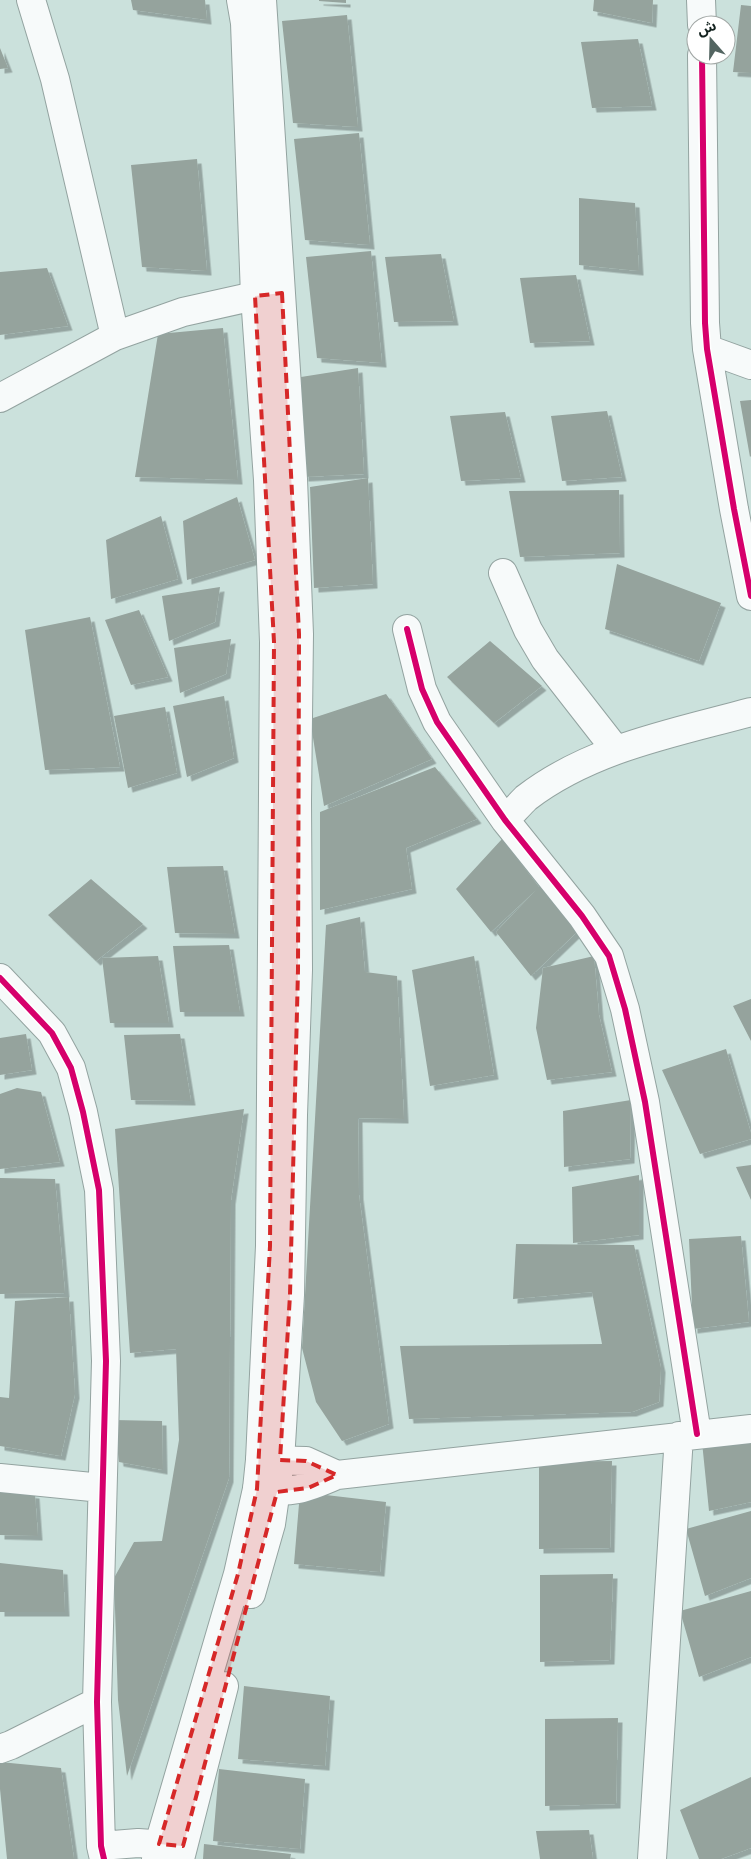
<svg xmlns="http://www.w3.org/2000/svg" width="751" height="1859" viewBox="0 0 751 1859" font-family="Quicksand,'Noto Sans Arabic',sans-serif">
  <defs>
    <filter id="shadow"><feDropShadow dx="4.5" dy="4.5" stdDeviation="0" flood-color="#0004"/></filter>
  </defs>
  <rect width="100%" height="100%" fill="#cbe1dc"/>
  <path fill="#95a39d" filter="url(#shadow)" d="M131,0H205L207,20L133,10Z
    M319,0H346V3L319,1Z
    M594,0H653L652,23L593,11Z
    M741,5L751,6V73L733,72Z
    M347,15L358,127L293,123L282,21Z
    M638,39L652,106L592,108L581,42Z
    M0,48L8,68L0,69Z
    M359,133L370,245L305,240L294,139Z
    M197,159L207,271L142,267L131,165Z
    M579,198L635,203L639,271L579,265Z
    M371,251L382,363L317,358L306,257Z
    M441,254L454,321L394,322L385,257Z
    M47,268L68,326L0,335V272Z
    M576,275L590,341L530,343L520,278Z
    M223,328L238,480L135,477L158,334Z
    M358,368L364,474L304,477L301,377Z
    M751,400V456L750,457L740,401Z
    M607,411L622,477L562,481L551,416Z
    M505,412L521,478L461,481L450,416Z
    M368,478L373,584L314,588L310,487Z
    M619,490L620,553L520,557L509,491Z
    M237,497L255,560L187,580L183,521Z
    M161,516L178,579L111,599L106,540Z
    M617,564L721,603L699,661L605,629Z
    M220,587L215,622L169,641L162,596Z
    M139,610L168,677L131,685L105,620Z
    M90,617L120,767L45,770L25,630Z
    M231,639L226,674L180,693L174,648Z
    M490,641L542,686L494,723L447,677Z
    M386,694L432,759L324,806L310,719Z
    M224,696L234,758L187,777L173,706Z
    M165,707L177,773L128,788L114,716Z
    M435,767L477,819L406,848L412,889L320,910V812Z
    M502,839L539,887L543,883L579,930L531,976L496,932L536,890L491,932L456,889Z
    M223,866L235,934L175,933L167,867Z
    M91,879L143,924L96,961L48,915Z
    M360,917L365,972L397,976L404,1119L358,1118L359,1195L389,1424L342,1441L316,1402L302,1348L326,925Z
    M229,945L240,1012H180L173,946Z
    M158,956L169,1023H110L102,958Z
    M474,956L494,1075L430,1086L412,970Z
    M594,956L599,1015L612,1072L547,1080L536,1028L543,968Z
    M751,999V1041L733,1006Z
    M26,1034L32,1070L0,1075V1038Z
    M180,1034L191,1101L131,1100L124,1035Z
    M726,1049L751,1133V1139L700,1154L662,1070Z
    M17,1088L41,1092L60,1162L0,1169V1094Z
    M631,1100L630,1159L564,1167L563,1111Z
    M244,1109L231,1200L229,1478L127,1776L118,1700L114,1578L134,1542L162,1541L179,1440L176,1349L130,1353L115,1129Z
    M751,1165V1200L736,1167Z
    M639,1175V1235L573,1243L572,1187Z
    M0,1178L55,1179L65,1293L0,1294Z
    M741,1236L749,1322L693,1329L689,1239Z
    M516,1244L634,1245L661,1368L659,1402L632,1412L409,1419L400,1346L602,1344L592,1292L513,1299Z
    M69,1297L75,1394L61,1456L0,1446V1397L9,1398L15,1301Z
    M114,1420L162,1421L163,1470L119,1462Z
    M751,1437V1502L709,1511L702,1442Z
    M612,1461L610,1548L539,1549V1462Z
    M0,1490L35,1494L38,1536L0,1535Z
    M300,1492L386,1502L380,1572L294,1564Z
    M751,1511V1578L705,1596L686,1529Z
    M0,1563L63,1570L65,1612H0Z
    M613,1574L610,1660L540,1662V1575Z
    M751,1591V1657L699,1677L680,1611Z
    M244,1686L330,1696L325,1766L238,1759Z
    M618,1718L616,1804L545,1806V1719Z
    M0,1762L61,1768L74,1859H7L0,1789Z
    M219,1769L305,1779L300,1849L213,1841Z
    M751,1777V1848L721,1859H699L680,1810Z
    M589,1830L593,1859H540L536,1831Z
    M204,1844L291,1854L290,1859H203Z"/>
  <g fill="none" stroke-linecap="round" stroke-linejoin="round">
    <defs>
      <path id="minor" d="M31,0L55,79L115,336
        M701,0L702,25
        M702,55L705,323L707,349L734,509L751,596
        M707,349L751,365
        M0,398L115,336L183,312L255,296L279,293
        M503,573L528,630L545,659L616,750
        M407,629L422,689L437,722L505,820L582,916L609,956L625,1009L645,1102L697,1434
        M505,820C512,813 519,805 526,798C591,748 674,733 751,712
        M0,978L52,1033L71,1068L83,1112L99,1190L106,1361L97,1702L101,1846L104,1859
        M260,1460L306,1461L337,1475
        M0,1478L102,1488
        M257,1489C292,1494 305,1489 337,1475L751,1429
        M0,1749L11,1745L97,1702
        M101,1846L138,1843L181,1846
        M652,1859L679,1436"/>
      <path id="secondary" d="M251,1594L271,1524L280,1461L290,1295L293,1115L298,970L297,801L299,634L293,479L262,0
        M156,1859L159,1844L238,1574L257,1489L260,1460L270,1246L274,642L268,480L255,296L245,23L241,0
        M180,1859L224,1686"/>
    </defs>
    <use href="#minor" stroke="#93a3a0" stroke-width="30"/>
    <use href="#secondary" stroke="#93a3a0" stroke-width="30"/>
    <use href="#minor" stroke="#f7fafa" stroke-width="28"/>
    <use href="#secondary" stroke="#f7fafa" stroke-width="28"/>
    <defs>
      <path id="cycleway" d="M702,55L705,323L707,349L734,509L751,596
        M407,629L422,689L437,722L505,820L582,916L609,956L625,1009L645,1102L697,1434
        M0,978L52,1033L71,1068L83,1112L99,1190L106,1361L97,1702L101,1846L104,1859"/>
    </defs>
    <use href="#cycleway" stroke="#fff" stroke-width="9"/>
    <use href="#cycleway" stroke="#d6006c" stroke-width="6"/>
  </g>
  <path fill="#d62828" fill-opacity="0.2" stroke="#d62828" stroke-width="4" stroke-dasharray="10 6" stroke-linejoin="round" d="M282,293L299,634L298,970L290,1295L280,1460L306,1461L337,1475L308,1488L277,1492L183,1846L159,1844L238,1574L257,1489L270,1246L274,642L255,296Z"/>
  <g transform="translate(711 40) rotate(340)"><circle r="24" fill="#ffffff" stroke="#a1a7a5"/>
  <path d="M0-4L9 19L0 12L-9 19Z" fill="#536561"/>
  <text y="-8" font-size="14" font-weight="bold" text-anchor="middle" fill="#13221f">ش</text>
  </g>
</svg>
